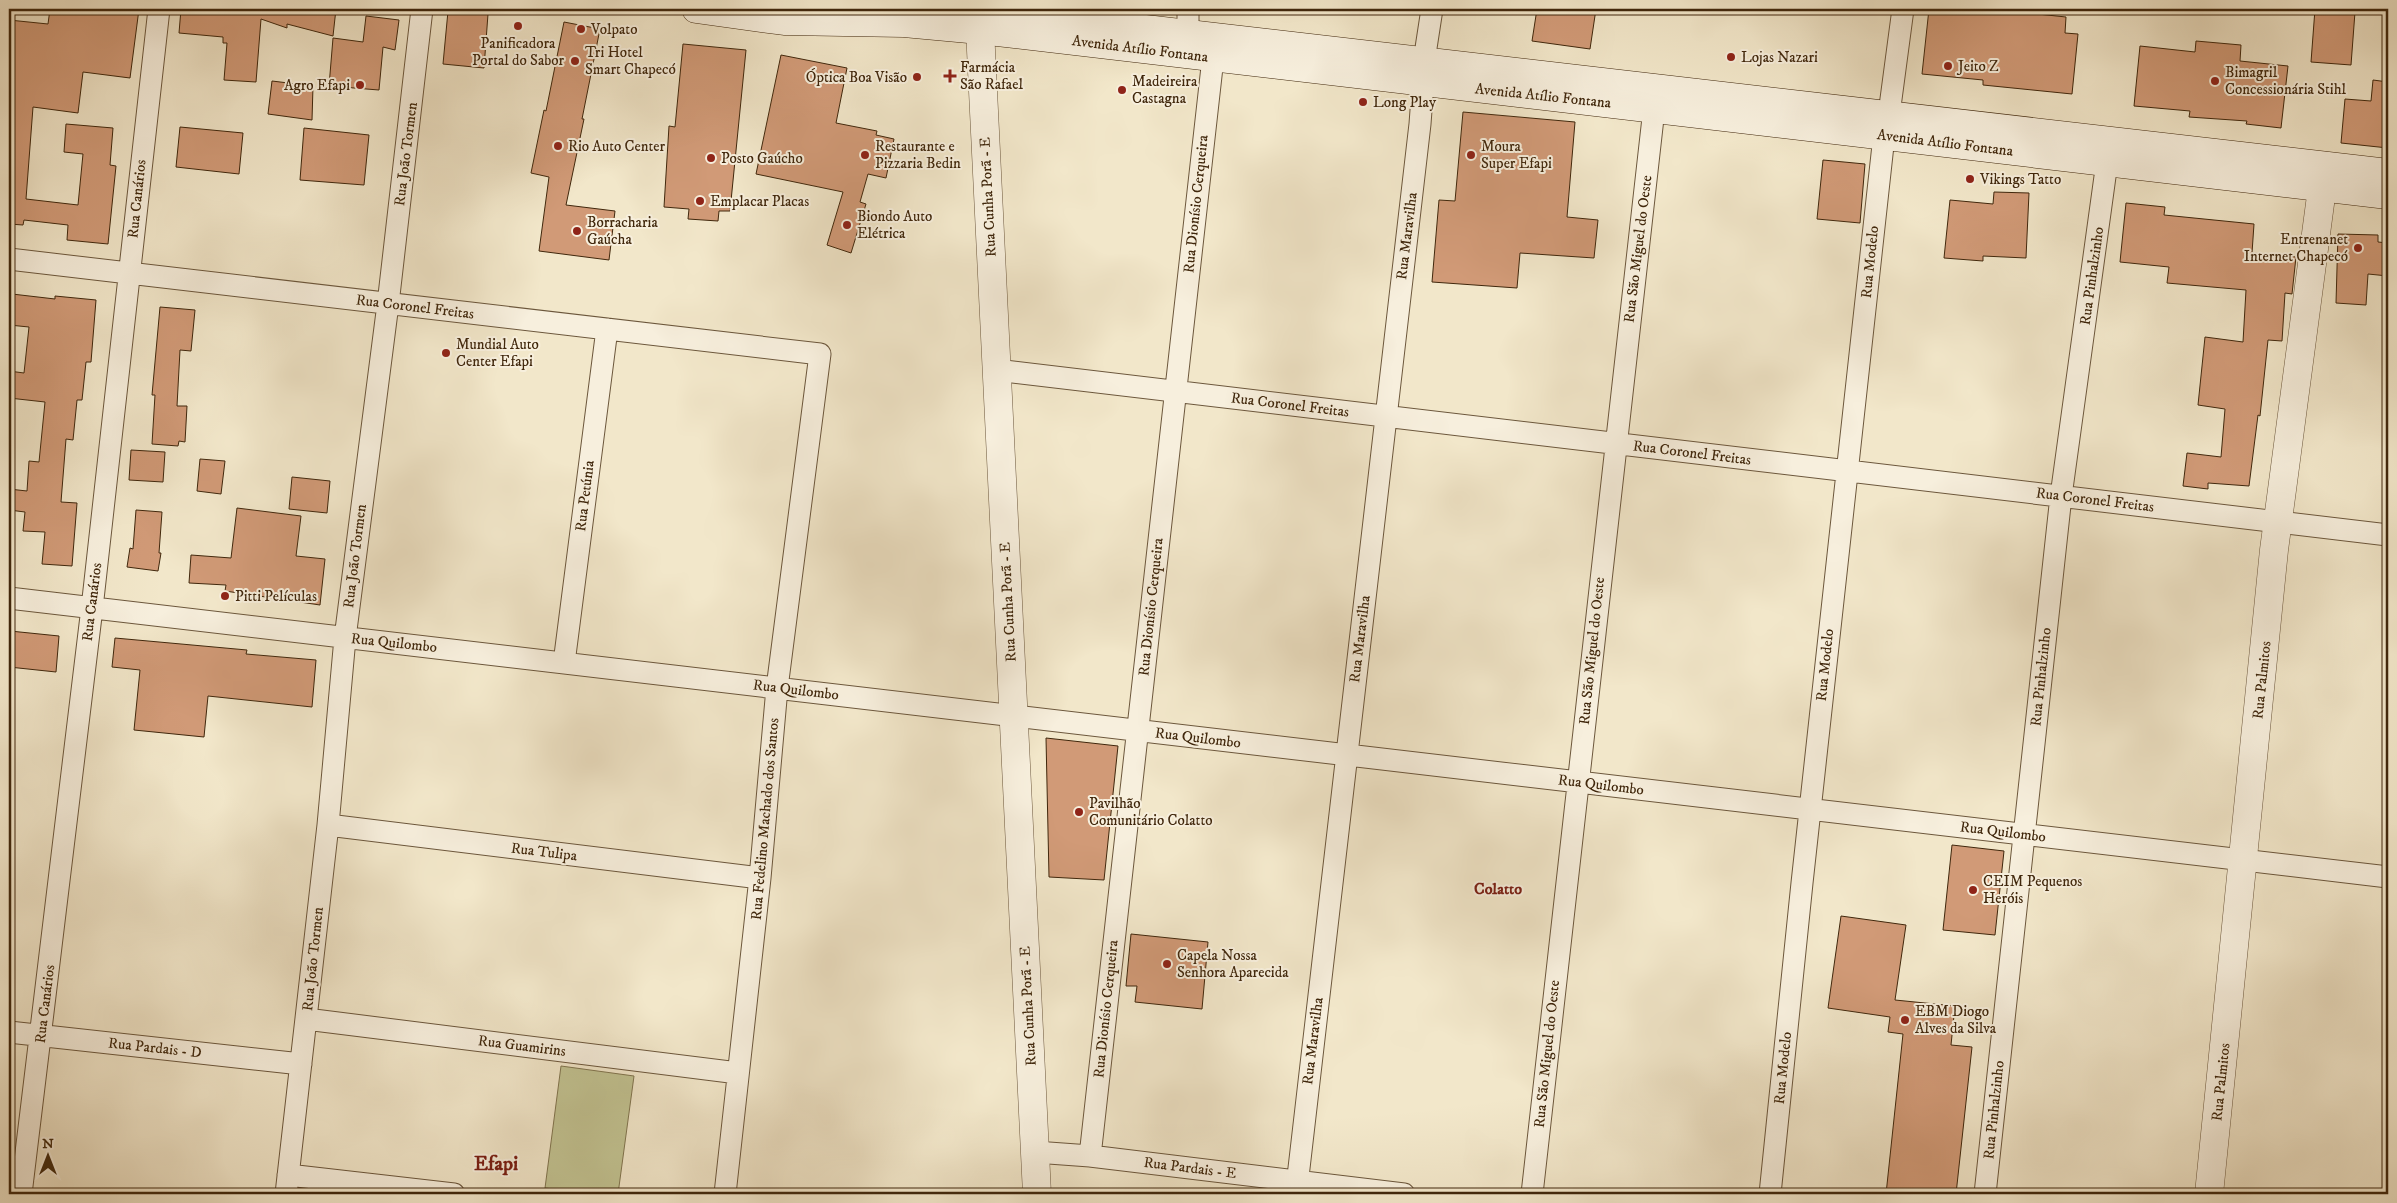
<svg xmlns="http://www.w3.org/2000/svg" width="2397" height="1203" viewBox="0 0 2397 1203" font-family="'IM FELL DW Pica',serif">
  <rect width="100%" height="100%" fill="#f2e7ca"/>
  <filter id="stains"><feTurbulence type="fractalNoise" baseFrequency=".004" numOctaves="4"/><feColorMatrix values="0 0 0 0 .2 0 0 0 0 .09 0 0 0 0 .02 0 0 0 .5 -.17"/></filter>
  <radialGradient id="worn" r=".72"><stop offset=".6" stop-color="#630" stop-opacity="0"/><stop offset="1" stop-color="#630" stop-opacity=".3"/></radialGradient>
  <path fill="#c2c392" stroke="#81754f" d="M561,1066L634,1076L618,1194H592L545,1188Z"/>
  <path fill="#d19a77" stroke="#40270c" d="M50,9H139L130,78L83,72L78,113L33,107L26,199L78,205L83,154L64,152L66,124L113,128L110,165L116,166L108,244L67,240L68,225L24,220L23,225L9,224L11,135H9V20L48,24Z
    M181,9H336L333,36L287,24V28L261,19L256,82L224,80L227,43H223V37L179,33Z
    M1537,9H1596L1590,49L1532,41Z
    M1929,9H1990L2066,17L2065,33L2078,34L2072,94L1983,85V80L1922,74Z
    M2315,9L2355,12L2351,65L2311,62Z
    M448,11L488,14L484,68L443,64Z
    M366,16L399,20L395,50L383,47L379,90L329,86L333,38L363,42Z
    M564,22L600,29L582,119H584L566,205L615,211L609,260L539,251L549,177L531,173L544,110L546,111Z
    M2196,41L2241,45L2240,61L2288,66L2281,128L2246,124L2247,121L2189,117L2190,111L2134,106L2140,46L2195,52Z
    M683,44L746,50L730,211H719L718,221L688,219L689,209L664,207L669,126L675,127Z
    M781,55L847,68L836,123L877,131L876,135L894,139L886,178L868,174L860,202L866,204L851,253L827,245L843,192L756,174Z
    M2373,80L2388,82V148L2341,143L2345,99L2371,101Z
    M272,81L313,86L312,120L268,114Z
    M1463,112L1575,122L1567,217L1598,220L1594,258L1520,253L1517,288L1432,282L1439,200L1455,201Z
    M180,127L243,133L239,174L176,167Z
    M304,128L369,135L364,185L300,180Z
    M1823,160L1865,164L1860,223L1817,219Z
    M1994,192L2029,193L2026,258L1983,256V261L1944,258L1950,200L1993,204Z
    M2126,203L2165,207L2164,215L2254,224L2252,253L2296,257L2292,294L2285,293L2282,341L2268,340L2260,416L2258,415L2249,486L2208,483V489L2183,486L2187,453L2221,457L2225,409L2198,405L2205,337L2243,342L2246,290L2167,283L2169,267L2120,262Z
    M2338,234L2378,235V242L2388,243V276L2368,274L2366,305L2336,303Z
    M12,294L55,299V296L96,300L91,362H86L82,400H77L73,440L66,439L61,502L77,503L72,566L42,564L45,532L23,531L25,512L9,510V489L27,491L29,461L39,462L45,402L9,398V371L24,373L29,327L9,325Z
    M160,307L195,310L191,351L180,350L177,406H187L185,442L179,441L178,446L152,444L155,395H152Z
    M131,450L165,452L163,482L129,480Z
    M200,459L225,461L221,494L197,491Z
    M292,477L330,481L327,513L289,509Z
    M237,508L301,516L296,556L325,559L320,605L225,591L226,585L189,583L191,555L231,558Z
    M136,510L162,512L159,553H161L158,571L127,567L130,548L133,549Z
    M10,631L59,636L56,672L9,667Z
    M115,638L247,650L246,654L316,660L312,707L208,696L204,737L134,730L140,670L112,667Z
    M1046,738L1118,746L1104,880L1049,877Z
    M1952,845L2004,851L1995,935L1943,930Z
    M1841,916L1906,925L1895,1000L1955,1006L1951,1045L1972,1047L1956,1194H1886L1903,1034L1888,1032L1890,1017L1828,1008Z
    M1131,934L1208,942L1202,1009L1135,1002L1137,986H1126Z"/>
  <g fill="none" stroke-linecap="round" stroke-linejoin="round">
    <defs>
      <path id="minor" d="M1188,9V34
        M1424,61L1432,9
        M1889,114L1903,9
        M9,259L820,354L777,688L760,878L725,1194
        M996,370L2388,535
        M9,598L2388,877
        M564,663L607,329
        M328,825L760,878
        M306,1019L738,1073
        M9,1032L301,1064
        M1035,1152L1090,1156L1404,1194
        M1090,1156L1213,58
        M288,1175L454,1194
        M21,1194L92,608L159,9
        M286,1194L328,825L345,638L388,304L422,9
        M1296,1194L1420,124L1423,83
        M1532,1194L1654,109
        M1770,1194L1802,883L1884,136
        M1985,1194L2061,496L2107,162"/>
      <path id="tertiary" d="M979,9L1037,1194
        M2209,1194L2274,550L2325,166"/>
      <path id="secondary" d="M696,9L784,21L904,23L980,30L2388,195
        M973,9L2388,173"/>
    </defs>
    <use href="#minor" stroke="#6c573c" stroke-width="23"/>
    <use href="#tertiary" stroke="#6c573c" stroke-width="29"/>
    <use href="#secondary" stroke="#40270c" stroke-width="29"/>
    <use href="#minor" stroke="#f7efdd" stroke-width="21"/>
    <use href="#tertiary" stroke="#f7efdd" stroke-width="28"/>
    <use href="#secondary" stroke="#f7efdd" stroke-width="28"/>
  </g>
  <g fill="#8f2418" stroke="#f7efdd" stroke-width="2">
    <circle cx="518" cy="26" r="5"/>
    <circle cx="581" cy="29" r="5"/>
    <circle cx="1731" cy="57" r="5"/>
    <circle cx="575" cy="61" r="5"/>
    <circle cx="1948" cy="66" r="5"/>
    <path d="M947.5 68.5h5v5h5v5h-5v5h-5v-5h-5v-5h5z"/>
    <circle cx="917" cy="77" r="5"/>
    <circle cx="2215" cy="81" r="5"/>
    <circle cx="360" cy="85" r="5"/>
    <circle cx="1122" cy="90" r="5"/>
    <circle cx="1363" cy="102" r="5"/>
    <circle cx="558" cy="146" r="5"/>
    <circle cx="865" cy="155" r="5"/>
    <circle cx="1471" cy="155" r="5"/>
    <circle cx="711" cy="158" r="5"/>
    <circle cx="1970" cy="179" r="5"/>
    <circle cx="700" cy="201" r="5"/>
    <circle cx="847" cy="225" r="5"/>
    <circle cx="577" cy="231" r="5"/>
    <circle cx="2358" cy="248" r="5"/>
    <circle cx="446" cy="353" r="5"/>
    <circle cx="225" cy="596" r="5"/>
    <circle cx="1079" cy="812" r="5"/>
    <circle cx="1973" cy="890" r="5"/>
    <circle cx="1167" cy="964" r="5"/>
    <circle cx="1905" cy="1020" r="5"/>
  </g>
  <g text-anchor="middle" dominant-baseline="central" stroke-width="4" stroke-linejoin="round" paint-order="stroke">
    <g font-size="15" fill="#40270c" stroke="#f7efdd" text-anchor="start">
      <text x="591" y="29">Volpato</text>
      <text x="518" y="43" text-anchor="middle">Panificadora<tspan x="518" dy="17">Portal do Sabor</tspan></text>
      <text x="585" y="52">Tri Hotel<tspan x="585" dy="17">Smart Chapecó</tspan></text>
      <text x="1741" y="57">Lojas Nazari</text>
      <text x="1958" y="66">Jeito Z</text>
      <text x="960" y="67">Farmácia<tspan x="960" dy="17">São Rafael</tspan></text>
      <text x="2225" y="72">Bimagril<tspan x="2225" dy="17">Concessionária Stihl</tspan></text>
      <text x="907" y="77" text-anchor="end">Óptica Boa Visão</text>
      <text x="1132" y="81">Madeireira<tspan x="1132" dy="17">Castagna</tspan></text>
      <text x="350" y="85" text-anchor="end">Agro Efapi</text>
      <text x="1373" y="102">Long Play</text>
      <text x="568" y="146">Rio Auto Center</text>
      <text x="875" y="146">Restaurante e<tspan x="875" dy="17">Pizzaria Bedin</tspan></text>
      <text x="1481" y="146">Moura<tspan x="1481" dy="17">Super Efapi</tspan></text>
      <text x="721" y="158">Posto Gaúcho</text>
      <text x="1980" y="179">Vikings Tatto</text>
      <text x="710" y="201">Emplacar Placas</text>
      <text x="857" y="216">Biondo Auto<tspan x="857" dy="17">Elétrica</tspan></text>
      <text x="587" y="222">Borracharia<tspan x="587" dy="17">Gaúcha</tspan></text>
      <text x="2348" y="239" text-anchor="end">Entrenanet<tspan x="2348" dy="17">Internet Chapecó</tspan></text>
      <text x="456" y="344">Mundial Auto<tspan x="456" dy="17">Center Efapi</tspan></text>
      <text x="235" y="596">Pitti Películas</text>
      <text x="1089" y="803">Pavilhão<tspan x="1089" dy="17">Comunitário Colatto</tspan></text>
      <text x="1983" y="881">CEIM Pequenos<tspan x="1983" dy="17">Heróis</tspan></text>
      <text x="1177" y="955">Capela Nossa<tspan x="1177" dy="17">Senhora Aparecida</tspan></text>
      <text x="1915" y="1011">EBM Diogo<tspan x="1915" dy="17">Alves da Silva</tspan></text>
    </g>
    <g font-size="15" fill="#40270c" stroke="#f7efdd">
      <text transform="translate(1140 49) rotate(7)">Avenida Atílio Fontana</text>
      <text transform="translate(1543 96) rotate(6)">Avenida Atílio Fontana</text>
      <text transform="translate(1945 143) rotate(7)">Avenida Atílio Fontana</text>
      <text transform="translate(406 154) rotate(-83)">Rua João Tormen</text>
      <text transform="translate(988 197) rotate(-93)">Rua Cunha Porã - E</text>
      <text transform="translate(137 199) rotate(-84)">Rua Canários</text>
      <text transform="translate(1196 204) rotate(-84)">Rua Dionísio Cerqueira</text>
      <text transform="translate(1407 236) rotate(-83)">Rua Maravilha</text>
      <text transform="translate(1638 249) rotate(-83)">Rua São Miguel do Oeste</text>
      <text transform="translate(1870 262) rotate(-84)">Rua Modelo</text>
      <text transform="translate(2092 276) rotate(-82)">Rua Pinhalzinho</text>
      <text transform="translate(415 307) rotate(7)">Rua Coronel Freitas</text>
      <text transform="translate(1290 405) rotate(7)">Rua Coronel Freitas</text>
      <text transform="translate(1692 453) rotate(7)">Rua Coronel Freitas</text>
      <text transform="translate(585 496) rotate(-83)">Rua Petúnia</text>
      <text transform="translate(2095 500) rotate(7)">Rua Coronel Freitas</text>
      <text transform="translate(355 556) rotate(-83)">Rua João Tormen</text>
      <text transform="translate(92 602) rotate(-83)">Rua Canários</text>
      <text transform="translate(1008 602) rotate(-93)">Rua Cunha Porã - E</text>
      <text transform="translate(1151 607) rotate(-84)">Rua Dionísio Cerqueira</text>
      <text transform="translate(1360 639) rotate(-83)">Rua Maravilha</text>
      <text transform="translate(394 643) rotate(6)">Rua Quilombo</text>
      <text transform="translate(1592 651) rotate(-84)">Rua São Miguel do Oeste</text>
      <text transform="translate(1825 665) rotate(-84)">Rua Modelo</text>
      <text transform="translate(2041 677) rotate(-84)">Rua Pinhalzinho</text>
      <text transform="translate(2262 680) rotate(-84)">Rua Palmitos</text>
      <text transform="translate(796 690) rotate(7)">Rua Quilombo</text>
      <text transform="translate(1198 738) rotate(7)">Rua Quilombo</text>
      <text transform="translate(1601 785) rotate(7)">Rua Quilombo</text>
      <text transform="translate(765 819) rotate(-85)">Rua Fedelino Machado dos Santos</text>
      <text transform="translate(2003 832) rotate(7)">Rua Quilombo</text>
      <text transform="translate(544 852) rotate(7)">Rua Tulipa</text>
      <text transform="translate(313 959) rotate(-84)">Rua João Tormen</text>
      <text transform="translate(45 1004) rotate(-83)">Rua Canários</text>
      <text transform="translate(1028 1006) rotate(-93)">Rua Cunha Porã - E</text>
      <text transform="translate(1106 1009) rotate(-84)">Rua Dionísio Cerqueira</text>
      <text transform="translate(1313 1041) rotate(-83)">Rua Maravilha</text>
      <text transform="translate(522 1046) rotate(7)">Rua Guamirins</text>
      <text transform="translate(155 1048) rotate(6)">Rua Pardais - D</text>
      <text transform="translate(1547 1054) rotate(-84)">Rua São Miguel do Oeste</text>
      <text transform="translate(1783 1068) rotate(-84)">Rua Modelo</text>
      <text transform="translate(2221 1082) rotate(-84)">Rua Palmitos</text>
      <text transform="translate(1994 1110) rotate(-84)">Rua Pinhalzinho</text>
      <text transform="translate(1190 1168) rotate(7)">Rua Pardais - E</text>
    </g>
    <g font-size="16" font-weight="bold" fill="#7a1f14" stroke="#f7efdd">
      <text x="1498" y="889">Colatto</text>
    </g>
    <g font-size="20" font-weight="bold" fill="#7a1f14" stroke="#f7efdd">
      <text x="496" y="1164">Efapi</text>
    </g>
  </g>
  <rect width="2397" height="1203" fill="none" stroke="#f2e7ca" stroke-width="30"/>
  <rect x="10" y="10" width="2377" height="1183" fill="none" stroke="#40270c" stroke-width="2.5"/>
  <rect x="15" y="15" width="2367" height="1173" fill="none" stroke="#40270c"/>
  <g transform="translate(48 1156)" stroke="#f7efdd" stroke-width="4" paint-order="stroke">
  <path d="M0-4L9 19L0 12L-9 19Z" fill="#40270c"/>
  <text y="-8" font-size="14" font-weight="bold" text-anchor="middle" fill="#40270c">N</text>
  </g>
  <rect width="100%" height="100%" filter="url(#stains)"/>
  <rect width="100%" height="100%" fill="url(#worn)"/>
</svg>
